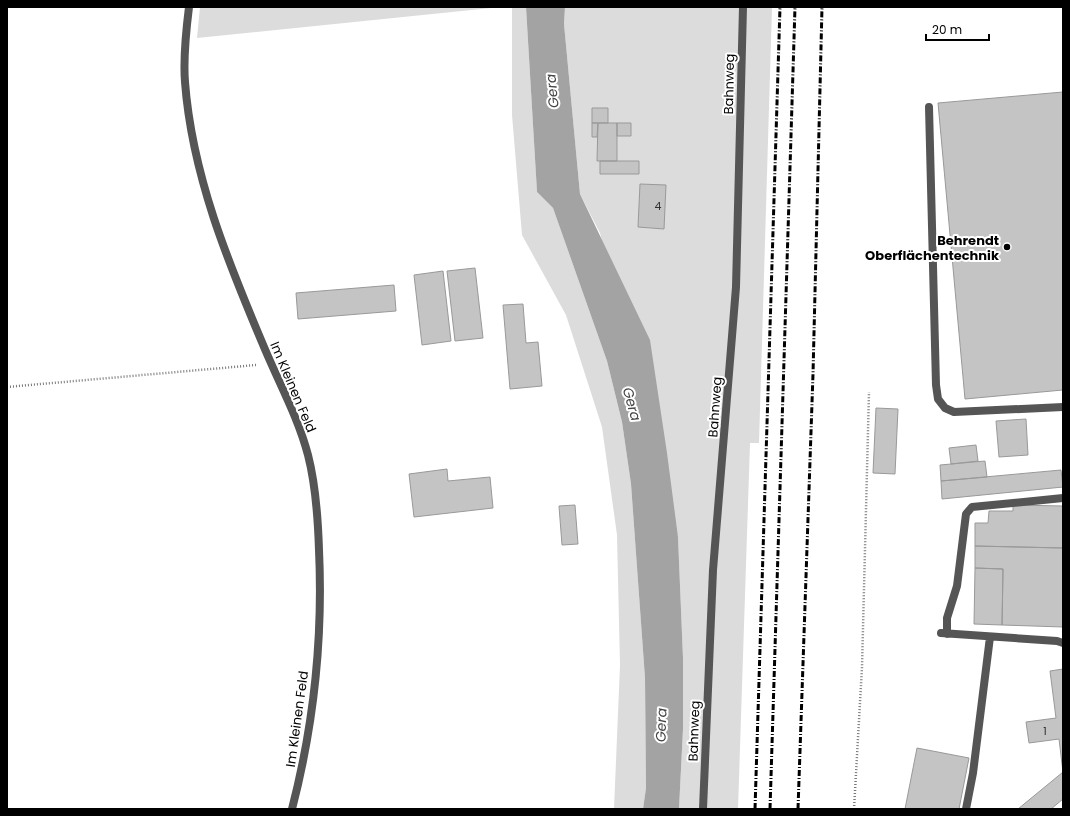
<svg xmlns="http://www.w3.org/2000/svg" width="1070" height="816" viewBox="0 0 1070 816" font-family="Poppins,sans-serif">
  <rect width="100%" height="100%" fill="#fff"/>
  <path fill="#dcdcdc" d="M200,7H501L197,38Z
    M512,7H526L537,192L553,208L607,361L622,422L631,484L645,678L646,788L643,809H614L620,665L617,535L602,427L566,315L522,235L512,115Z
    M565,7H772L759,443H750L738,809H679L683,729V658L678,537L600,233L580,194L564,24Z"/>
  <path fill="#a3a3a3" d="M526,7H565L564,24L580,194L650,340L667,453L678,537L683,658V729L679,809H643L646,788L645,678L631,484L622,422L607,361L553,208L537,192Z"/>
  <path fill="#c4c4c4" stroke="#999" d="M1063,92V390L965,399L938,103Z
    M592,108H608V123H592Z
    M592,123H598L597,137H592Z
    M598,123H617V161H597Z
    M617,123H631V136H617Z
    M600,161H639V174H600Z
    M640,184L666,185L664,229L638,227Z
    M475,268L483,338L455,341L447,271Z
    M443,271L451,341L422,345L414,275Z
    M394,285L396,311L298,319L296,293Z
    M523,304L526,343L538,342L542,386L510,389L503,305Z
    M876,408L898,409L895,474L873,473Z
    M1026,419L1028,455L999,457L996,421Z
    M976,445L978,461L951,464L949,448Z
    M985,461L987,477L941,481L940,465Z
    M447,469L448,481L490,477L493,508L414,517L409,474Z
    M1061,470L1063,487L942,499L941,481Z
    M575,505L578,544L562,545L559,506Z
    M1013,505L1063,506V548L975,546V523H988L989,511H1013Z
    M975,546L1063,548V627L1002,625L1003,569L975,568Z
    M975,568L1003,569L1002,625L974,624Z
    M1063,669V799L1051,809H1018L1063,772L1059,739L1029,743L1026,722L1056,718L1050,671Z
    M917,748L969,758L959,809H905Z"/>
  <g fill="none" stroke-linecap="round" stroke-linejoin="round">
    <path stroke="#777" stroke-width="2.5" stroke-dasharray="1 2" stroke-linecap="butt" d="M7,387L256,365
      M854,809L862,667L869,392"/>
    <path stroke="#555" stroke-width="8" d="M929,107L936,385L938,399L945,408L954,412L1063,407
      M941,633L1057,641L1063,643
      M947,634V618L957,586L966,514L972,507L1063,498
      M966,809L973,773L990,637"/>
    <path stroke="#555" stroke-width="8" d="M189,7C186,31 183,57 185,82C192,175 228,262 264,347C279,383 298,417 308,455C316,486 318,518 319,550C323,637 314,724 292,809
      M703,809L713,570L736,287L743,7"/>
    <path stroke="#000" stroke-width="3" stroke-dasharray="6 2 1 2" stroke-linecap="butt" d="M755,809L780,7
      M770,809L795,7
      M798,809L813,374L822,7"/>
  </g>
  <circle fill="#000" stroke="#fff" stroke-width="1.5" cx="1007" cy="247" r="4"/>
  <g text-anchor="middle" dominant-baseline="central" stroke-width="4" stroke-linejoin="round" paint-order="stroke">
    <g font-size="11" fill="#313131">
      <text x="658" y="206">4</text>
      <text x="1045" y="731">1</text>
    </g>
    <g font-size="13" fill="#000" stroke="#fff">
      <text transform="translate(729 84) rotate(-89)">Bahnweg</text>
      <text transform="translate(293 387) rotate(67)">Im Kleinen Feld</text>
      <text transform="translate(715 407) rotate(-86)">Bahnweg</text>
      <text transform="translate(297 719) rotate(-82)">Im Kleinen Feld</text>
      <text transform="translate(694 731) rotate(-88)">Bahnweg</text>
    </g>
    <g font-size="13" font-weight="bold" fill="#000" stroke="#fff" text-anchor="end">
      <text x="999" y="240">Behrendt<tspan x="999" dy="15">Oberflächentechnik</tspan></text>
    </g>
    <g font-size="14" font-style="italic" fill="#444" stroke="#fff">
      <text transform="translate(552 91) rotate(-96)">Gera</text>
      <text transform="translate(632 404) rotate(74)">Gera</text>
      <text transform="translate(661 725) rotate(-88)">Gera</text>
    </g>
  </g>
  <rect width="1070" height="816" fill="none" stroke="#000000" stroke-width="16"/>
  <path d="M926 34v6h63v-6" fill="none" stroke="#000000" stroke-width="2"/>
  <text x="932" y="34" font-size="12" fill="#000000" stroke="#ffffff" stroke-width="3" paint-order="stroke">20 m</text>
</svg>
